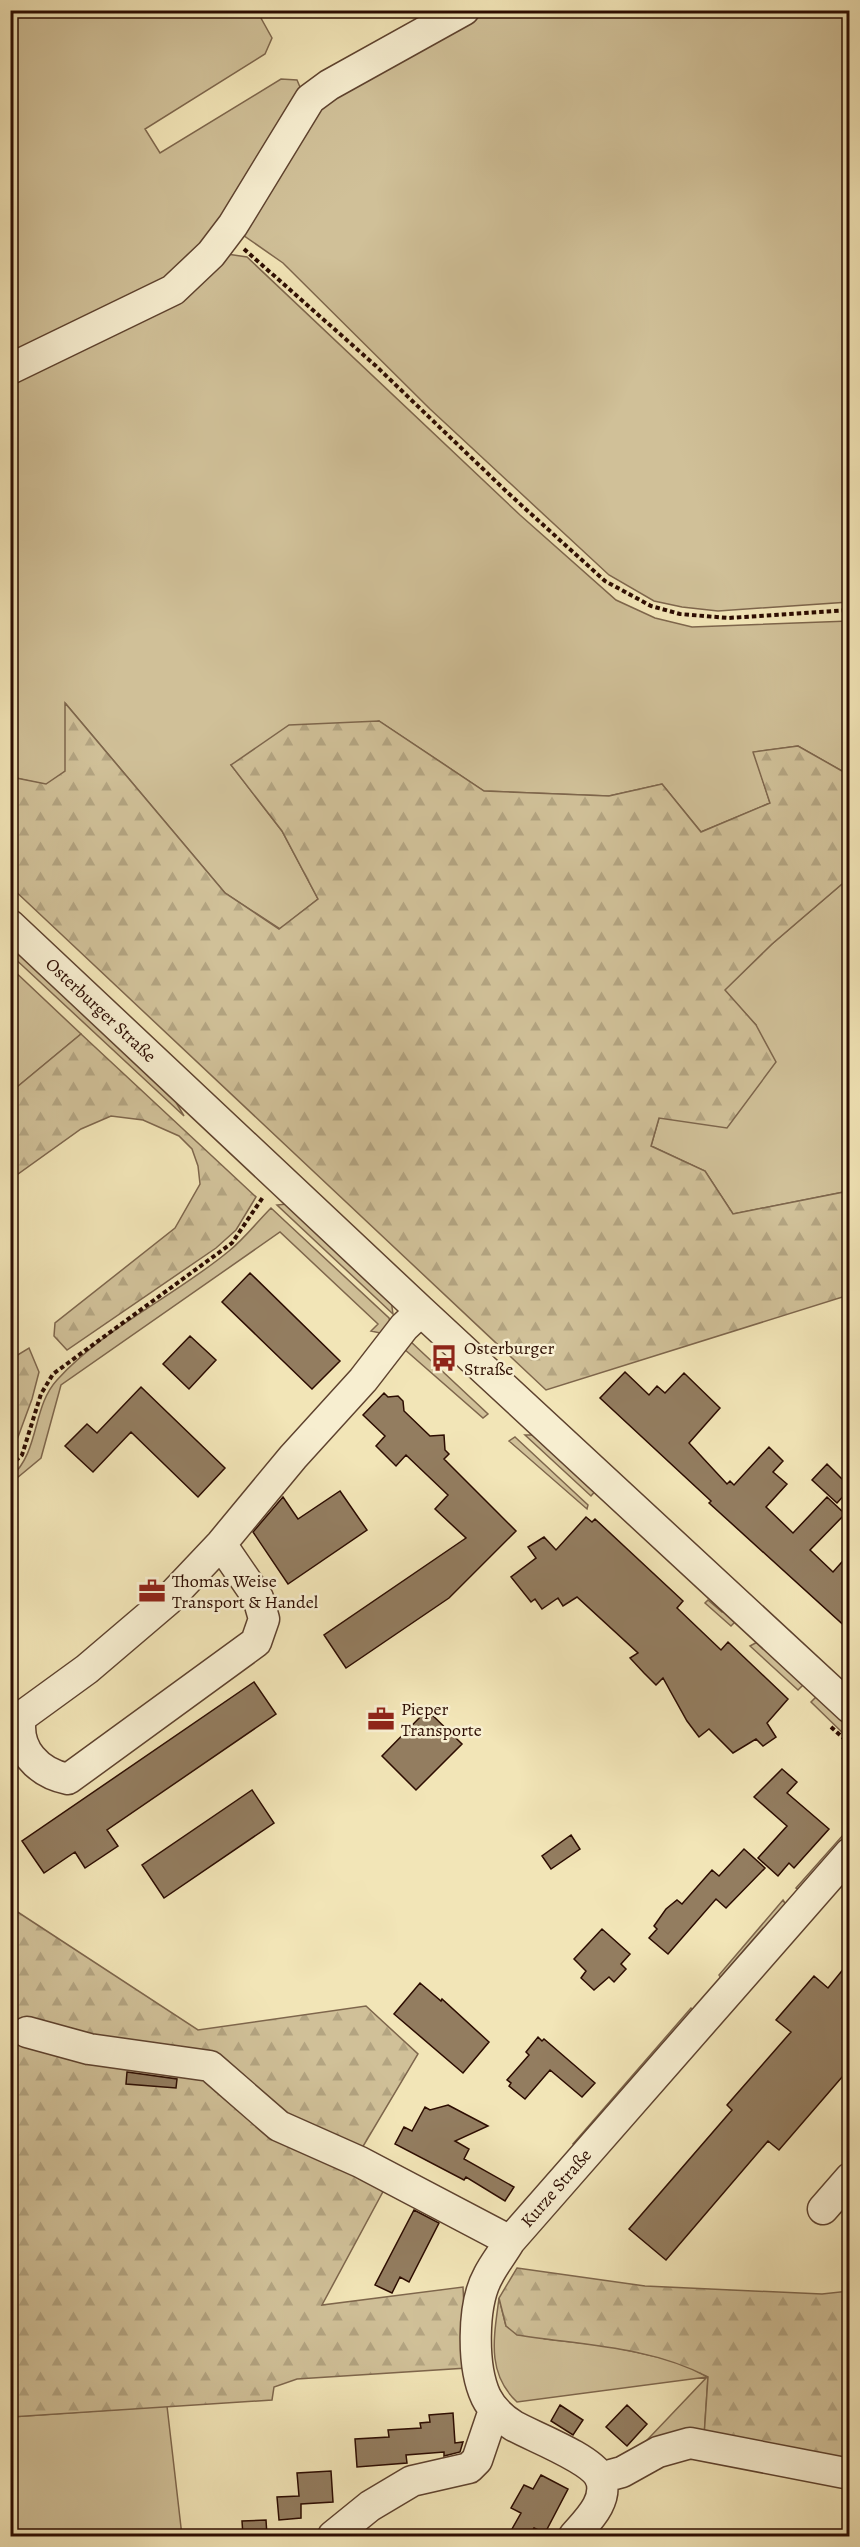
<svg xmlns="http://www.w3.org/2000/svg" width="860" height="2547" viewBox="0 0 860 2547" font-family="Alegreya,serif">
  <defs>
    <pattern id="forest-firs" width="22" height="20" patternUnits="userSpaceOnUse" patternTransform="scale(1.5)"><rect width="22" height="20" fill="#d0c098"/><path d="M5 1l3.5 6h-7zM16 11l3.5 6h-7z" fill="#b3a481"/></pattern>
  </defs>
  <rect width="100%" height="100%" fill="#f2e5b7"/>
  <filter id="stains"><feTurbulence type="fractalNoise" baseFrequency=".00333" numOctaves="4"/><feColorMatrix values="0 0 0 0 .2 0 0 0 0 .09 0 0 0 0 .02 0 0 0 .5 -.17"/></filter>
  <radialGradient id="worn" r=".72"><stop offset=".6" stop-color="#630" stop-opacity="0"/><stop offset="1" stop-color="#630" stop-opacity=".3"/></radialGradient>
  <path fill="#d0c098" stroke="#7e664c" stroke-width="1.5" d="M11,11H257L272,38L265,54L145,129L160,153L281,79L297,80L300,87L299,95L235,202L170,280L11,358Z
    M487,11H849V602L718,611L682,607L654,601L609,575L430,409L283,263L240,233L324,102Z
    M227,254L247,257L520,515L616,600L655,618L692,627L849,621V775L798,746L754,752L770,803L701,832L662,784L609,796L484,791L379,721L231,765L282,831L318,899L280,929L225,893L66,704V771L47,785L11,777V379Z
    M849,878V1191L733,1214L705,1171L651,1146L659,1118L756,1025L724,990L772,944Z
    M10,942L170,1092L184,1116L11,955Z
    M10,967L81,1034L11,1092H10Z
    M287,1204L391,1300L393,1314L277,1205Z
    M271,1208L389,1318L390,1322L380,1333L371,1331L378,1324L280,1232L61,1385L41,1458L11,1483V1477C40,1451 32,1407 57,1380C105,1327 175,1296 229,1251C244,1239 257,1222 271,1208Z
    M410,1341L488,1414L483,1418L403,1348Z
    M525,1435H538L598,1488L591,1496Z
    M515,1437L588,1505L587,1509L509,1441Z
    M708,1600L722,1612L726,1608L736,1616L735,1622L731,1626L705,1603Z
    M761,1640L806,1682L798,1690L750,1646Z
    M819,1694L849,1723V1739L811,1702Z
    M843,1835L847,1844L805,1892L796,1888Z
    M783,1900L789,1910L722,1979L719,1975Z
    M691,2008L696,2012L577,2147L573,2144Z
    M499,2298L506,2326L545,2339L608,2346L680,2362L708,2377L704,2437L630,2458L707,2377L517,2402C486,2373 494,2337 499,2298Z
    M167,2406L182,2536H11V2417Z"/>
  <path fill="url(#forest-firs)" stroke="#7e664c" stroke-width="1.5" d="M65,703L225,893L279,929L318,899L282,831L231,765L289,725L379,721L484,791L609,796L662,784L701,832L770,803L753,752L798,746L849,775V878L772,944L725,990L756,1025L776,1062L727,1128L659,1118L651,1146L705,1171L733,1214L849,1191V1295L546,1390L11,887V777L46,784L65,771Z
    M81,1034L256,1197L236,1230L216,1248L67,1350L54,1336L55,1323L175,1228L200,1184L198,1166L192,1149L179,1136L143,1120L111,1116L81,1129L11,1179V1092Z
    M29,1348L39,1372L32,1399L11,1456V1359Z
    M10,1907L198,2030L366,2006L418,2054L362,2148L386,2186L322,2305L463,2287L467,2368L297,2379L274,2387L272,2400L11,2417Z
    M517,2268L645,2286L822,2294L849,2291V2463L704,2437L708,2377C649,2346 581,2345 517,2335L506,2326L499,2298Z"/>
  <path fill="#937d60" stroke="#2c0c01" stroke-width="1.5" d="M250,1273L340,1361L312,1389L222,1302Z
    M190,1336L216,1360L189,1389L163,1364Z
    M625,1372L649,1395L657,1386L665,1393L684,1373L720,1408L689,1443L727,1484L730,1481L734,1485L769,1447L783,1461L773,1472L787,1484L766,1507L793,1533L827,1497L845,1514L810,1550L833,1572L849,1554V1630L709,1503L711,1501L600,1398Z
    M141,1387L225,1468L198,1497L131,1432L93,1472L65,1446L87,1424L97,1433Z
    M384,1393L388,1397L398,1396L403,1401L404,1411L430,1436L444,1435L445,1450L449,1454L444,1459L516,1531L449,1598L346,1668L324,1635L466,1538L435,1509L448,1495L406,1455L396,1466L376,1446L385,1436L363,1415Z
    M827,1464L849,1486V1490L837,1503L812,1480Z
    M340,1491L367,1530L288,1584L253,1532L283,1497L298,1519Z
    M586,1517L592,1522L595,1519L683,1601L677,1608L721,1650L728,1642L788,1699L767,1723L776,1737L763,1746L756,1739L733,1753L709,1729L699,1737L687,1721L663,1678L656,1685L644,1673L630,1658L638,1653L577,1597L563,1606L558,1598L542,1609L535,1599L531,1602L511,1577L536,1558L528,1547L544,1537L556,1550Z
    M254,1682L276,1714L107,1830L118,1846L85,1868L75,1852L44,1873L22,1841Z
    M427,1710L462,1744L416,1790L382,1756Z
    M782,1769L797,1782L787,1793L829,1829L794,1868L789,1863L778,1876L758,1858L787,1826L754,1797Z
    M252,1790L274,1823L164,1898L142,1865Z
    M571,1835L580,1849L551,1869L542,1856Z
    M744,1849L765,1868L726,1908L716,1899L668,1954L649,1938L657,1929L654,1926L666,1909L677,1900L682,1904L712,1870L719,1876Z
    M602,1929L630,1954L621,1964L626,1969L614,1982L609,1977L594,1990L581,1978L586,1971L574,1959Z
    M849,1962V2069L779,2150L768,2141L666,2260L629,2229L732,2110L727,2105L791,2032L776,2020L814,1976L828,1988Z
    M420,1983L441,2001L442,1999L489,2042L463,2073L394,2014Z
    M538,2037L542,2041L544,2039L595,2083L582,2097L550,2070L525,2099L509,2086L511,2083L507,2080L529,2055L526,2052Z
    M127,2072L177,2079L176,2088L126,2084Z
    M448,2105L488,2126L455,2141L469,2149L464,2159L514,2187L505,2201L466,2177L464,2180L395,2144L404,2127L412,2131L425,2107L430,2110Z
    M414,2210L439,2223L409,2282L400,2277L392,2293L375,2285Z
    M560,2405L583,2420L573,2435L551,2421Z
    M627,2405L647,2424L627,2446L606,2427Z
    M453,2413L455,2443L463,2442L460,2452L444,2456V2452L406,2455L407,2463L357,2467L355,2439L389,2437L388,2430L421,2428L420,2423L430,2422L429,2415Z
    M331,2471L333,2502L301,2504V2518L279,2520L277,2497L299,2496L297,2473Z
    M541,2475L568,2489L545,2533L534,2528L529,2536H508L521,2513L511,2508L524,2485L533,2489Z
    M266,2520L267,2536H243L242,2521Z"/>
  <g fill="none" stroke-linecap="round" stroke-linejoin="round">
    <defs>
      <path id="minor" d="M10,369L173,290L211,254L233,225L310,99L329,85L464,10
        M10,925L421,1311L850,1708
        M221,1544L258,1598L264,1619L256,1642L68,1779C38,1773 15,1749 21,1717L87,1669L168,1600L221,1544L293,1457L363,1380L404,1327L421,1311
        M27,2032L89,2049L210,2066L279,2126L360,2162L510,2241
        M823,2209L850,2178
        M600,2478L622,2472L658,2452L690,2443L850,2474
        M333,2536L370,2506L412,2481L469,2468L477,2460L494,2410
        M574,2536C587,2521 610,2500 600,2477C590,2458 534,2437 514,2426C503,2419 492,2409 486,2397C472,2367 472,2305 488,2276C494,2264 503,2253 510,2241L850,1853"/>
    </defs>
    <use href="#minor" stroke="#5e422e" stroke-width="33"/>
    <path stroke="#2c0c01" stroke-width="4" stroke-dasharray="4.5 3" stroke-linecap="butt" d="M244,249L376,366L508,493L605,581L651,606L680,614L728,618L850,610
      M10,1466L22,1455L41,1394L53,1374L232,1243L263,1197
      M831,1727L850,1744"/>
    <use href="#minor" stroke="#f7eed0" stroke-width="30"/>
  </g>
  <defs>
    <symbol id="bus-bare" viewBox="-9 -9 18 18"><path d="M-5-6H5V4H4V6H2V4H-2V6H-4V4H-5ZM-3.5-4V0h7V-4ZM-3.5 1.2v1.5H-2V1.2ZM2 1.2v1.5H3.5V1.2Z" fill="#8f2418" stroke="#f7eed0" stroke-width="2.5" paint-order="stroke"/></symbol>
    <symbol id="office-bare" viewBox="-9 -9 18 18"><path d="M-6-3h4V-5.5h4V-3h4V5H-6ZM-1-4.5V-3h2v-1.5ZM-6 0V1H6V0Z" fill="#8f2418" stroke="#f7eed0" stroke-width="2.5" paint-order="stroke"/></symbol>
  </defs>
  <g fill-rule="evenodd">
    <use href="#bus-bare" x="425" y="1339" width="38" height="38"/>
    <use href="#office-bare" x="133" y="1572" width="38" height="38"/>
    <use href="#office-bare" x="362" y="1700" width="38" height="38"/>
  </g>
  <g text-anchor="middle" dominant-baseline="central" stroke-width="5" stroke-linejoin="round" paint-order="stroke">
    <g font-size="18" fill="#2c0c01" stroke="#f7eed0">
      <text transform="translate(101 1010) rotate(43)">Osterburger Straße</text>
      <text transform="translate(556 2188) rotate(-49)">Kurze Straße</text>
    </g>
    <g font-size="18" fill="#2c0c01" stroke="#f7eed0" text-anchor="start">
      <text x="464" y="1348">Osterburger<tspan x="464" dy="21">Straße</tspan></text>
      <text x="172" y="1581">Thomas Weise<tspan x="172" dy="21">Transport &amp; Handel</tspan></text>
      <text x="401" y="1709">Pieper<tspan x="401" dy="21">Transporte</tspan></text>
    </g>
  </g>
  <rect width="860" height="2547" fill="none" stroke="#f2e5b7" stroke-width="36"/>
  <rect x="12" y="12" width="836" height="2523" fill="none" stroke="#2c0c01" stroke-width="3"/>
  <rect x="18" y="18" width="824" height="2511" fill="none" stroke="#2c0c01" stroke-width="1.5"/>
  <rect width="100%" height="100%" filter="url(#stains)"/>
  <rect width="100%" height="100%" fill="url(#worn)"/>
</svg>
